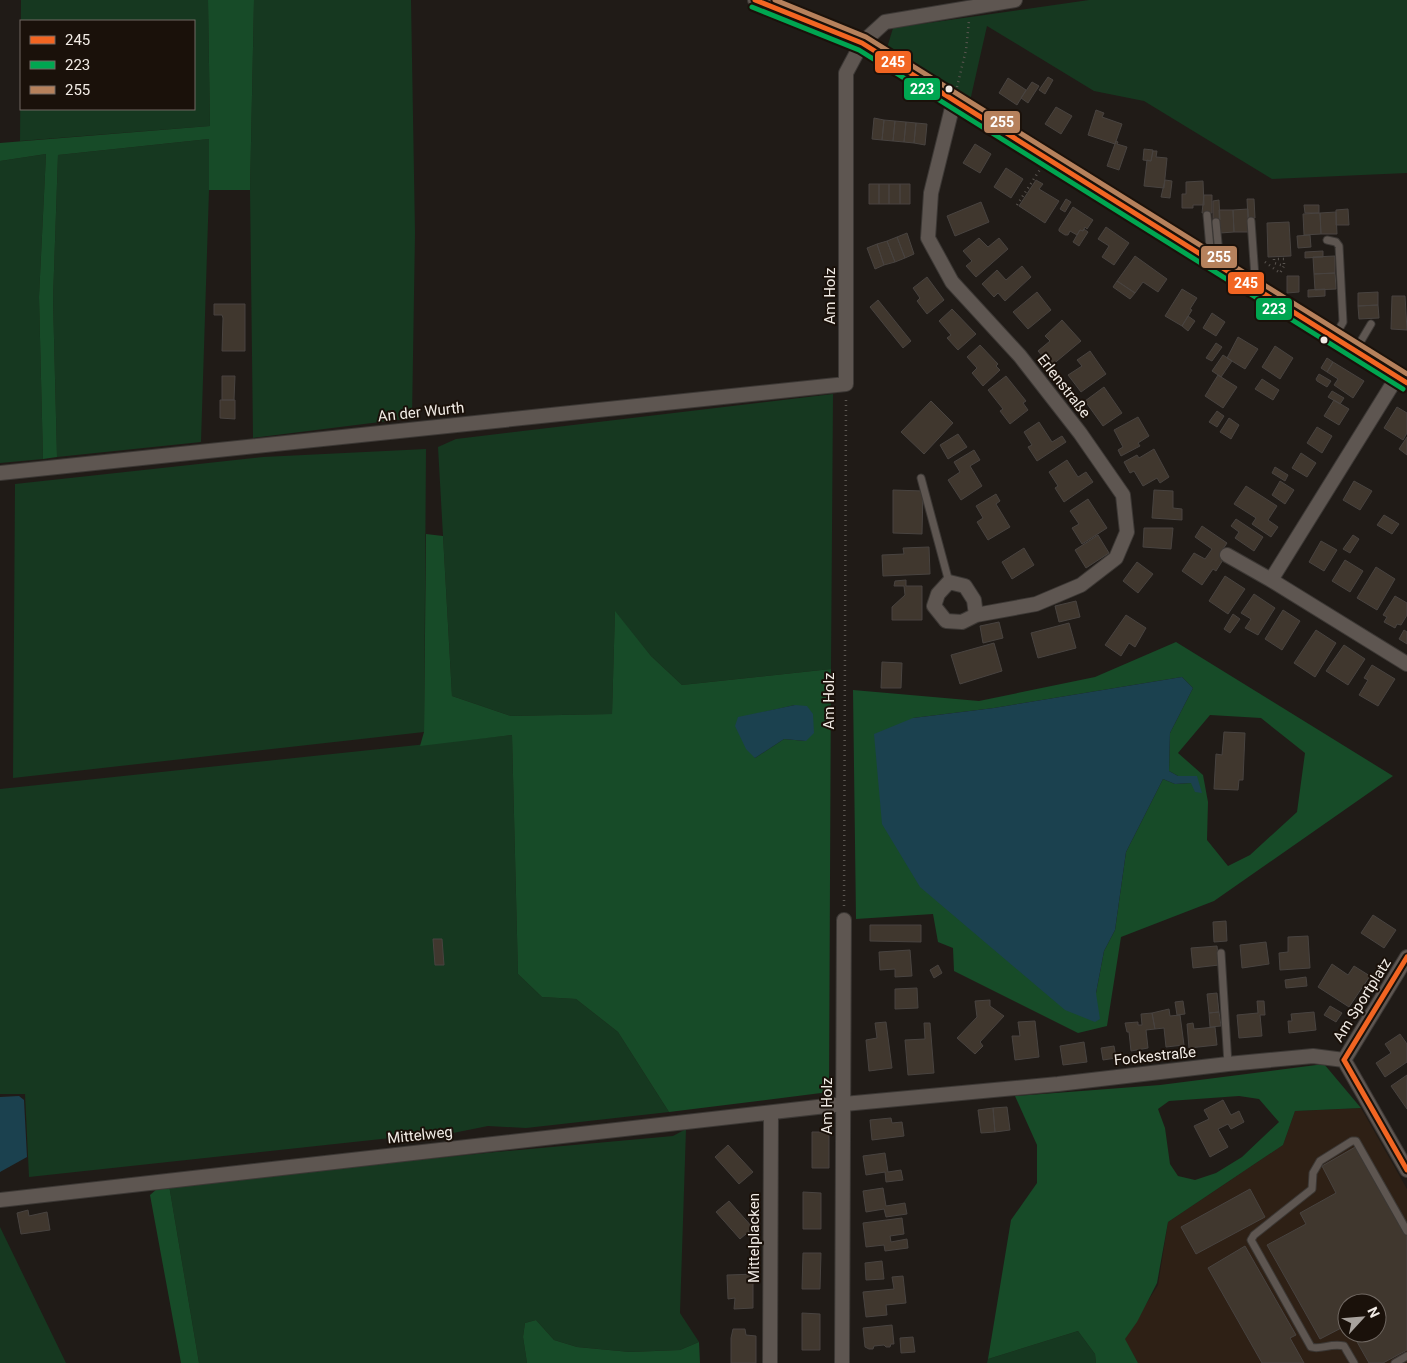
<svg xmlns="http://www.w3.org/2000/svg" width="1407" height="1363" viewBox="0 0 1407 1363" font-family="Roboto,sans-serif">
  <rect width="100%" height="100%" fill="#201b17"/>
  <path fill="#2e2015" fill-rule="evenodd" d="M1361,1108L1407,1189V1363H1138L1124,1339L1158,1285L1168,1222L1283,1145L1295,1111ZM1347,1303H1377V1333H1347Z"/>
  <path fill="#163820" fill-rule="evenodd" d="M21,0H208L210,126L20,141ZM21,21H194V109H21Z
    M254,0H411L415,233L412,418L253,438L250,190Z
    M1089,0H1407V173L1272,179L1144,101L1094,91L987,26L970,101L887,48L893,28Z
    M209,139V190L201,442L57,457L53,299L58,155Z
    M46,154L39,297L43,459L0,463V161Z
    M833,394L831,669L682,685L651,656L615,612L612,714L511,716L452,696L438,447L456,439Z
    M426,449L424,732L13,778L15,484L263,457Z
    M512,735L518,974L542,997L576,999L618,1032L669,1112L526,1128L488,1126L448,1134L437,1133L29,1177L25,1094H0V789Z
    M686,1129L680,1313L699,1342L680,1350L630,1352L577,1347L554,1340L536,1320L525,1323L523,1337L527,1363H199L169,1185L496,1152L673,1136Z
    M0,1227L66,1363H0Z
    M1078,1331L1095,1354L1096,1363H987L988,1359Z"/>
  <path fill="#174b28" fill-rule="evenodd" d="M208,0H254L250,190H209V139L58,155L53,299L57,457L43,459L39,297L46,154L0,161V143L210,126Z
    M426,534L443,536L452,696L511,716L612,714L615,611L651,656L682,685L831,669L829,1092L669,1112L618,1032L576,999L542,997L518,974L512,735L420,746L424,732ZM795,705L806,741L784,739L755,758L738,718Z
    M1176,642L1393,776L1214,901L1121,937L1107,1026L1078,1033L954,971L953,948L938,942L933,914L856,919L853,690L979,701L1095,677ZM1182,677L1193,688L1170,733L1169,771L1178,776H1197L1191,783L1175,784L1163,779L1126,852L1115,930L1104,951L1096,993L913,718L994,708ZM1210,715L1261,718L1305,753L1297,812L1250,855L1228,866L1207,840L1208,802L1203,775L1178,753Z
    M1324,1064L1361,1108L1295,1111L1283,1145L1168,1222L1157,1283L1137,1322L1125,1339L1138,1363H1096L1095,1354L1078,1331L988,1359L1011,1220L1037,1183V1145L1015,1096L1160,1085ZM1239,1096L1259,1099L1279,1122L1242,1157L1216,1173L1195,1180L1178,1176L1170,1164L1165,1128L1158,1109L1169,1101Z
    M169,1185L199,1363H181L150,1195L158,1188Z
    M536,1320L554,1340L577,1347L630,1352L680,1350L699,1342L700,1363H527L523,1337L525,1323Z"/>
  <path fill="#1b414f" d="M1182,677L1193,688L1170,733L1169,771L1178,776H1197L1202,793L1195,792L1191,783L1175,784L1163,779L1126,852L1115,930L1104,951L1096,993L1100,1019L1095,1022L1065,1010L920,887L882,824L874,734L913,718L994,708Z
    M795,705L807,706L813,714L814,733L806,741L784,739L755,758L746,749L735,726L738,717Z
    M19,1096L24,1100L27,1157L0,1172V1097Z"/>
  <path fill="#40372e" stroke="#484340" d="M1048,77L1053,80L1045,94L1039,90Z
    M1008,78L1026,90L1017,105L999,93Z
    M1032,82L1039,86L1028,103L1021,98Z
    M1056,107L1072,116L1061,134L1045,124Z
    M1096,110L1104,113L1102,117L1122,124L1115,144L1088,135Z
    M874,118L884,120L882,140L872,139Z
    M884,120L895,121L893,141L882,140Z
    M895,121L906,122L904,142L893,141Z
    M906,122L916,123L914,143L904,142Z
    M916,123L927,124L925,145L914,143Z
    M1116,141L1118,142L1117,144L1127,147L1119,170L1107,166Z
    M975,144L991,154L980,173L963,163Z
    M1144,149L1153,150L1151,161L1143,160Z
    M1153,151H1157L1156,157L1167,158L1164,188L1144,186L1147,160L1151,161Z
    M1006,168L1023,179L1011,198L994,187Z
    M1036,180L1043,184L1039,189L1059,201L1045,223L1019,206Z
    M1165,180L1172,181L1170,198L1161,197Z
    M1203,181L1204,205H1193V208H1182V194H1186V182Z
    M869,184H879V204H869Z
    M879,184H889V204H879Z
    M889,184H900V204H889Z
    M900,184H910V204H900Z
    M1204,195H1212V213H1202Z
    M1066,199L1071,202L1065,212L1060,209Z
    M1247,199H1254L1255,218L1248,219Z
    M1219,200L1220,220H1213V201Z
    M981,202L989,222L955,236L947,216Z
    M1304,205H1319V213H1305Z
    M1073,207L1093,220L1087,229L1085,227L1083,231L1080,230L1077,235L1070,231L1068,235H1065L1059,231V229Z
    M1248,209L1249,232H1234L1233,210Z
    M1348,209L1349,225H1336V210Z
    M1219,210H1233L1234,232L1220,233Z
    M1336,212L1337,234H1321L1320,213Z
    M1320,213L1321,234L1304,235L1303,214Z
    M1289,222L1291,256L1268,257L1267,223Z
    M1106,227L1129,243L1114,265L1102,257L1109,246L1098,239Z
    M1084,229L1088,232L1079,246L1073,242L1080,230L1083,231Z
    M907,233L914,254L905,258L897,237Z
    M1310,235L1311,247L1298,248L1297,236Z
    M897,237L905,258L895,262L887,241Z
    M979,238L988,247L999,238L1008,249L976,277L966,266L972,261L963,251Z
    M887,241L895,262L884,265L877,244Z
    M877,244L884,265L875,269L867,248Z
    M1323,251V257L1305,258V252Z
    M1135,256L1167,279L1158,292L1143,282L1135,293L1117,281Z
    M1335,256V273L1314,274L1313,257Z
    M1022,266L1031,277L1005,301L998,293L994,297L982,284L997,270L1006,280Z
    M1335,273L1336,289L1315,290L1314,274Z
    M1287,276H1299V292L1287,293Z
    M927,277L944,300L927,314L917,301L920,298L913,288Z
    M1117,281L1135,293L1130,299L1113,287Z
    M1182,289L1197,298L1190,309L1192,310L1182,326L1165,316Z
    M1325,289V296L1308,297V290Z
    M1037,292L1051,310L1028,329L1013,312Z
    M1378,292V305L1358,306V293Z
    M1392,296H1405L1407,330L1391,329Z
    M878,300L911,341L903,348L870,307Z
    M214,304H245V351H222L223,318L222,315H214Z
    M1378,305L1379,318L1359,319L1358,306Z
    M952,309L976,334L958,350L947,338L951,335L939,321Z
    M1212,313L1225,322L1216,336L1203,328Z
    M1188,316L1195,321L1188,331L1182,326Z
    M1062,320L1081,341L1051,366L1038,351L1050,341L1045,336Z
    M1238,337L1258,349L1245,369L1227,358Z
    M1216,343L1222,347L1212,361L1206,358Z
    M980,345L998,364L996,366L1000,370L983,386L972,373L977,368L967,357Z
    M1275,346L1293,358L1280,379L1262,367Z
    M1090,351L1106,374L1081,392L1068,375L1082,366L1077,360Z
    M1223,355L1232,361L1221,377L1212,371Z
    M1327,358L1333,362L1327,372L1321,368Z
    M1333,362L1364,381L1353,398L1334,385L1338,379L1327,372Z
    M1319,374L1331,381L1327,387L1317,381L1316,379Z
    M1218,375L1237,387L1223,408L1205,396Z
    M222,376H235L234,400H222Z
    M1006,376L1026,401L1023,403L1028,410L1010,424L1000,411L1003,409L988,390Z
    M1262,379L1279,390L1273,400L1255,389Z
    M1104,387L1122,413L1103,426L1085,401Z
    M1332,391L1344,398L1340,404L1328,397Z
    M220,400H235V419L220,418Z
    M1334,400L1349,409L1339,425L1324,416Z
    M931,401L953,423L924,454L901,432Z
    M1397,407L1407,413V433L1403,440L1384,428Z
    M1217,411L1224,416L1217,427L1209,422Z
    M1138,417L1149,436L1138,443L1140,446L1121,456L1118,450L1123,447L1114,430Z
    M1229,418L1239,425L1231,439L1220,432Z
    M1039,422L1052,442L1062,436L1066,442L1037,461L1028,447L1032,445L1024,432Z
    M1317,427L1332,436L1322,453L1307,443Z
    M958,434L967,447L948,459L940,445Z
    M1407,437V455L1399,449Z
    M1154,449L1169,477L1160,483L1157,478L1143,486L1134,471L1130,473L1124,462L1137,455L1139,458Z
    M974,450L980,460L970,466L982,486L961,500L948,480L960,472L954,462Z
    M1301,453L1316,463L1307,477L1292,468Z
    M1067,460L1078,477L1086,472L1093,482L1064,502L1055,488L1058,486L1049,472Z
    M1275,467L1288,475L1285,481L1272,473Z
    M1280,481L1294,490L1285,504L1272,495Z
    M1354,481L1372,491L1360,510L1343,500Z
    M1246,486L1277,506L1268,520L1278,527L1271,537L1252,524L1256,518L1234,504Z
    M893,490L923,491L922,534L893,533Z
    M1154,490L1173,491V508L1182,509V520L1152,518Z
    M996,494L1000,501L996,504L1010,527L988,540L977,522L983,518L976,506Z
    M1088,499L1107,528L1082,544L1072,528L1079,524L1070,511Z
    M1384,515L1399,524L1392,534L1377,525Z
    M1236,519L1263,537L1254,551L1235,538L1239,532L1231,526Z
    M1202,526L1227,543L1221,552L1226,555L1216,571L1213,569L1202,585L1182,571L1194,553L1205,559L1212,549L1195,537Z
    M1144,528H1173L1171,549L1143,547Z
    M1098,535L1109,553L1086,568L1075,550Z
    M1353,535L1359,539L1350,553L1343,549Z
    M1321,541L1337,550L1324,571L1309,562Z
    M929,547L930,574L883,576L882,555L904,554L903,548Z
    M1024,548L1034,565L1012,579L1002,562Z
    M1345,560L1363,571L1350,592L1332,581Z
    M1137,562L1153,574L1138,593L1123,581Z
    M1376,567L1395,579L1377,610L1357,598Z
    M1225,576L1245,589L1228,614L1209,601Z
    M906,580V586H922V620H892V607L905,595L904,586H894L895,581Z
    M1254,594L1275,608L1258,635L1245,628L1251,619L1241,613Z
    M1395,596L1407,603V615L1401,625L1397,624L1395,628L1384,622L1387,617L1383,615Z
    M1076,601L1080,617L1059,622L1055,606Z
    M1283,610L1300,621L1282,650L1265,639Z
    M1233,614L1240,619L1230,633L1224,629Z
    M1126,615L1146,628L1135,647L1129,643L1121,656L1105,645Z
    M999,622L1003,638L983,643L980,626Z
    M1069,623L1076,648L1038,658L1031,633Z
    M1316,630L1336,643L1315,677L1294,663Z
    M1404,630L1407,632V644L1399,639Z
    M994,643L1002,671L960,684L951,655Z
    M1344,645L1365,659L1348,685L1326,671Z
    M882,662L902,663L901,688H881Z
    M1372,665L1395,679L1378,706L1359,695L1368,680L1364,678Z
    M1224,732L1245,733L1243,780H1239L1238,790L1214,789L1216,754L1222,755Z
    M1373,915L1396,930L1384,948L1361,933Z
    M1226,921L1227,941L1214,942L1213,922Z
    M870,925H921V942L870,941Z
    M1308,936L1310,968L1280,970L1279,953L1288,952V937Z
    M433,939H442L444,965H435Z
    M1266,942L1269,964L1242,968L1240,945Z
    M1217,946L1219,965L1193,968L1191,948Z
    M910,950L912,976L895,977V969L880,970L879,952Z
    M1332,964L1348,975L1354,966L1370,976L1349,1007L1318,987Z
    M938,965L942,973L934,978L930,970Z
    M1306,977L1307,986L1286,988L1285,980Z
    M917,988L918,1008L895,1009V989Z
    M1217,993L1219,1012L1209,1013L1207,994Z
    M990,1000V1006L1004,1016L980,1042L983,1046L975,1054L957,1038L977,1017L975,1001Z
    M1183,1001L1185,1014L1177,1015L1175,1002Z
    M1257,1001H1264L1265,1015H1260L1262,1036L1239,1038L1237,1015L1258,1013Z
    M1330,1006L1342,1013L1336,1022L1324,1015Z
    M1169,1009L1170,1016L1180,1015L1184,1045L1166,1047L1164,1028L1155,1029L1152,1013Z
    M1219,1012L1221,1026L1210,1027L1209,1013Z
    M1314,1012L1316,1030L1289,1033L1288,1021H1292L1291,1014Z
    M1152,1013L1155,1029L1146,1030L1148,1048L1131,1051L1129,1032H1127L1125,1023L1138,1022V1025H1142L1141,1014Z
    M1035,1021L1039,1057L1015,1060L1012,1036H1020L1018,1022Z
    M886,1022L892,1068L869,1071L866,1040L877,1038L875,1023Z
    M924,1023H930L934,1073L908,1075L905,1040L925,1039Z
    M1193,1023L1194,1029L1215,1027L1217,1045L1189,1048L1187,1024Z
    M1400,1034L1407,1044V1062L1385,1077L1376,1063L1391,1053L1385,1044Z
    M1084,1042L1087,1062L1063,1065L1060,1046Z
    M1114,1046L1116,1058L1103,1060L1101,1048Z
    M1407,1075V1109L1391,1086Z
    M1223,1100L1231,1115L1239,1111L1244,1122L1231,1129L1228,1124L1218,1129L1228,1147L1210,1157L1194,1126L1209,1119L1204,1110Z
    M1007,1107L1010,1130L995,1132L993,1108Z
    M993,1108L995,1132L981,1133L978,1110Z
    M891,1118L892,1123L902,1122L904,1136L872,1140L870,1120Z
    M812,1132H829V1168H812Z
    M728,1145L753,1172L739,1184L715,1157Z
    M1357,1146L1407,1235V1350L1383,1363H1369L1352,1333H1377V1303H1347V1325L1320,1339L1267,1245L1306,1224L1300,1213L1336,1193L1322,1166Z
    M885,1153L888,1172L901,1170L903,1180L886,1182L885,1172L866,1175L863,1156Z
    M883,1188L886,1206L905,1203L907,1214L886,1217L884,1209L866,1212L863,1191Z
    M1250,1189L1265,1217L1196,1254L1181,1227Z
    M803,1192L821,1193V1229H803Z
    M729,1201L753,1228L740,1239L716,1212Z
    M28,1210L29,1216L47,1212L50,1230L21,1234L17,1213Z
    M902,1218L904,1234L890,1236L891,1242L907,1239L908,1248L885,1251L884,1245L866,1247L863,1223Z
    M1245,1246L1296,1335L1290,1338L1304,1363H1262L1208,1268Z
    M803,1253H821L820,1289H802Z
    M882,1261L884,1279L866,1280L865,1263Z
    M757,1274V1282H753V1308L734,1309L735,1298L728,1299L727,1275Z
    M903,1276L906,1303L886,1305L887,1315L866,1317L863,1292L894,1289L892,1277Z
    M802,1313L820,1314V1350H802Z
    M892,1325L894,1344H891L890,1347H886L884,1345L874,1346L873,1349H869L865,1347L863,1328Z
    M733,1329H745L746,1335L756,1336V1363H731V1338Z
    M913,1337L915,1352L901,1353L900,1338Z"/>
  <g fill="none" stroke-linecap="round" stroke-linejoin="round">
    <defs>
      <path id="lane" d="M1327,240L1336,242L1339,246L1343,322L1334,338
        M1206,257L1210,248L1207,215
        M1214,263L1219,254L1216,222
        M1251,285L1255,277L1251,221
        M1355,351L1371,324
        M921,478L949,582
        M1221,953L1228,1064
        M1354,1363L1344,1346C1330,1343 1321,1350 1311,1347L1251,1240L1254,1235L1312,1189L1313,1173L1320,1161L1352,1141H1356L1407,1231
        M1395,1363L1407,1356"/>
      <path id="street" d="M755,0L862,43L1407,383
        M954,100L931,193L928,238L952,282L1020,356L1080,433L1123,495L1127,532L1116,558L1081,585L1036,604L976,615L962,622L946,621L934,606L938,594L949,582L965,586L974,600L976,615
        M1397,377L1271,580L1407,664
        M0,473L846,384V73L862,43L885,22L1015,0
        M1227,555L1271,580
        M1344,1060L1407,1170
        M1344,1060L1407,957
        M0,1200L844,1104L1058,1084L1228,1064L1313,1056L1344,1060
        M770,1363L771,1113
        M842,1363L844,920"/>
    </defs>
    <use href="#lane" stroke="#3c3835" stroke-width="9"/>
    <use href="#street" stroke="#3c3835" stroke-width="16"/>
    <path stroke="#5a5550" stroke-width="2.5" stroke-dasharray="1 4" stroke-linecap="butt" d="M957,87L966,50L969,21
      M1017,205L1041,168
      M1265,262L1280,273L1284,266L1274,263V259H1284V266
      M844,906L846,397"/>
    <use href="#lane" stroke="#5e5651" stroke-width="7"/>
    <use href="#street" stroke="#5e5651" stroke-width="14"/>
    <defs>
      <path id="bus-1" d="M755,0L862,43L1407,383
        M1344,1060L1407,1170
        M1344,1060L1407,957"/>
      <path id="bus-2" d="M752,7L859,50L1403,389"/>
      <path id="bus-3" d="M775,0L866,37L1407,374"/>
    </defs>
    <use href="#bus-1" stroke="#1a110a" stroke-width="9"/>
    <use href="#bus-2" stroke="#1a110a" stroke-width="9"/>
    <use href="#bus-3" stroke="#1a110a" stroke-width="9"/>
    <use href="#bus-1" stroke="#f26522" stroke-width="5"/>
    <use href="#bus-2" stroke="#00a651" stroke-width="5"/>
    <use href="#bus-3" stroke="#b6815c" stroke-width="5"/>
  </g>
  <g fill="#f1ebe5" stroke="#1a110a" stroke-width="2">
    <circle cx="949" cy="89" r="4.5"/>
    <circle cx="1324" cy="340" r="4.5"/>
  </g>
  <g text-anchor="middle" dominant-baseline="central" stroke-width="4" stroke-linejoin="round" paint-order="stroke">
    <g font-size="15" fill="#f1ebe5" stroke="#1a110a">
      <text transform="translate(830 296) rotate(-90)">Am Holz</text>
      <text transform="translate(1064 386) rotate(52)">Erlenstraße</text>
      <text transform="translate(421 412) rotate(-6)">An der Wurth</text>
      <text transform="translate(829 701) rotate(-90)">Am Holz</text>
      <text transform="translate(1362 1000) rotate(-58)">Am Sportplatz</text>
      <text transform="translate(1155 1056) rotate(-6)">Fockestraße</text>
      <text transform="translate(827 1106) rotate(-90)">Am Holz</text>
      <text transform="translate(420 1135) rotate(-6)">Mittelweg</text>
      <text transform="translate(754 1238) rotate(-90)">Mittelplacken</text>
    </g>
  </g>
  <g stroke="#1a110a" stroke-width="2">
    <rect x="874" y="50" width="38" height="24" rx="5" fill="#f26522"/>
    <rect x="903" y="77" width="38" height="24" rx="5" fill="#00a651"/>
    <rect x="983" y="110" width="38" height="24" rx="5" fill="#b6815c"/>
    <rect x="1200" y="245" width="38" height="24" rx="5" fill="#b6815c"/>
    <rect x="1227" y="271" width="38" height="24" rx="5" fill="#f26522"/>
    <rect x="1255" y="297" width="38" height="24" rx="5" fill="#00a651"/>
  </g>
  <g font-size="14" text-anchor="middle" font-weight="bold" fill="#fff">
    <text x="893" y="67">245</text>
    <text x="922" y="94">223</text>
    <text x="1002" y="127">255</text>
    <text x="1219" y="262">255</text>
    <text x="1246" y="288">245</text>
    <text x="1274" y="314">223</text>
  </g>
  <rect x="20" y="20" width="175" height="90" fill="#1a110a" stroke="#706862"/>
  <rect x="30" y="36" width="25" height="8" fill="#f26522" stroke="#706862"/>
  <text x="65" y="45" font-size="15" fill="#f1ebe5">245</text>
  <rect x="30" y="61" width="25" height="8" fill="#00a651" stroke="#706862"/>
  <text x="65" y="70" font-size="15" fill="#f1ebe5">223</text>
  <rect x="30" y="86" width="25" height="8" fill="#b6815c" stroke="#706862"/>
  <text x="65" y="95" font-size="15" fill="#f1ebe5">255</text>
  <g transform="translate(1362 1318) rotate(64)"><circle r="24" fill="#1a110a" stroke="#706862"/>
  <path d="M0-4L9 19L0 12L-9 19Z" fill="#a8a29d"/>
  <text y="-8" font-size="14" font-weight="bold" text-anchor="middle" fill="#f1ebe5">N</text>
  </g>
</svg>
